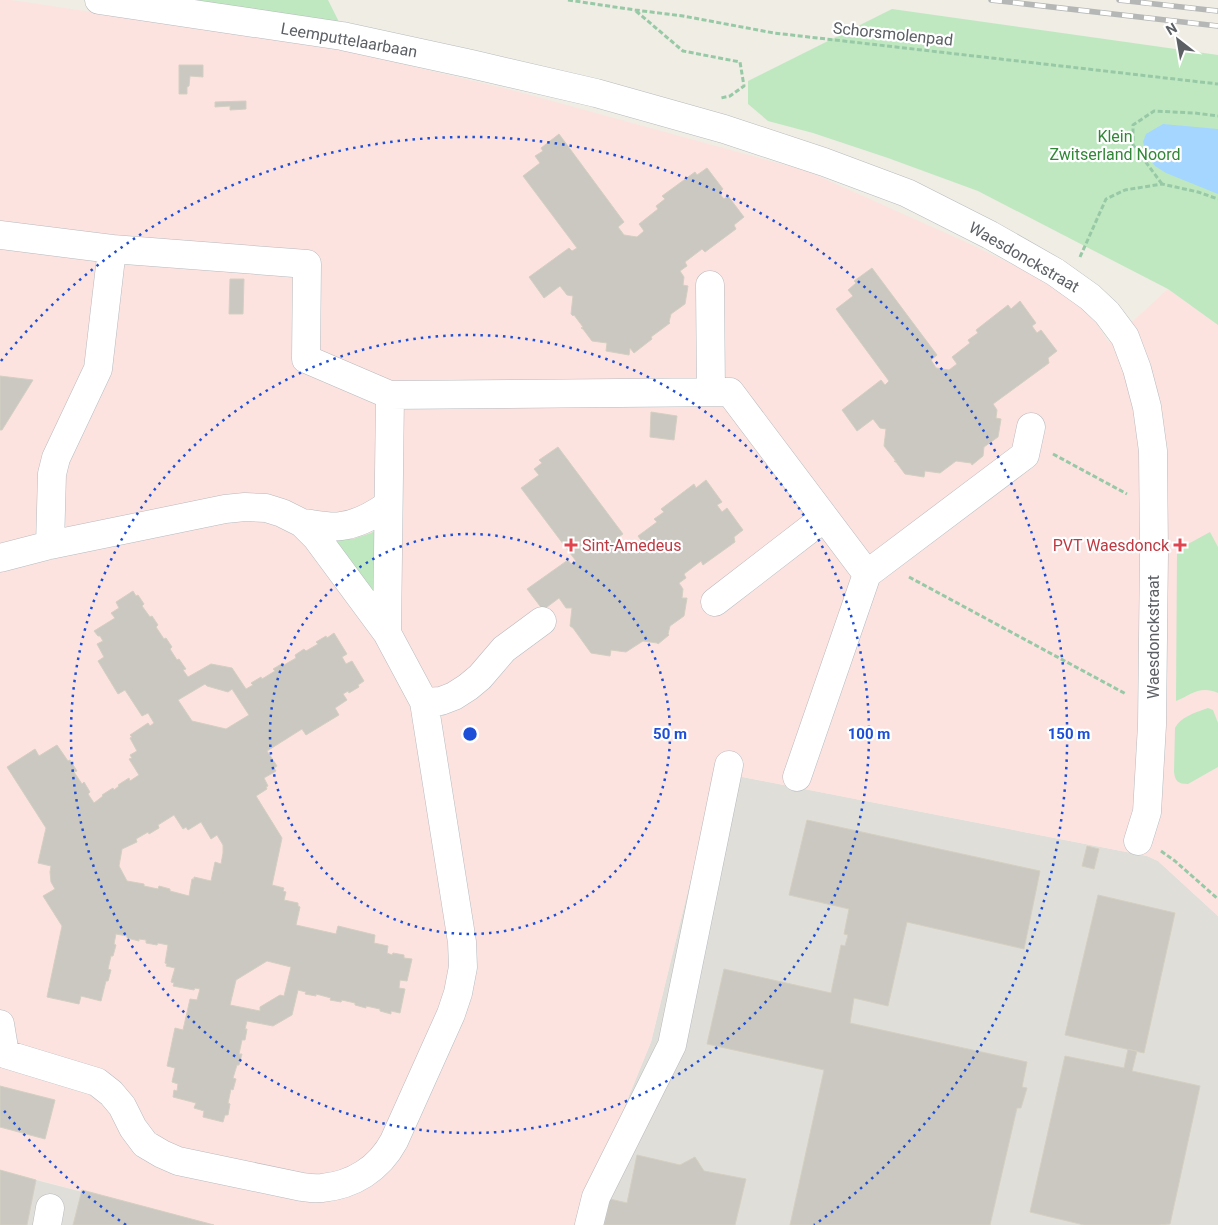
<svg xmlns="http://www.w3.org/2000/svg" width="1218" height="1225" viewBox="0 0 1218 1225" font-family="Roboto,sans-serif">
  <rect width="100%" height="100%" fill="#efede4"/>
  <path fill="#e0ded8" d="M717,772L1147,856L1158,861L1218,916V1225H576L651,1042Z
    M0,1170L36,1180L210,1225H0Z"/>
  <path fill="#fce3e0" d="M0,0H11L340,49L519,92L807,171L970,244L1046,281L1078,304L1097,324L1109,343L1168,289L1218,325V916L1158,861L1147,856L717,772L651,1042L576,1225H210L0,1170Z"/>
  <path fill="#bfe8c0" d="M176,0H328L340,24Z
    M892,9L1218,55V325L1168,289L978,191L888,158L813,133L768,121L748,104V81Z
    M379,528L378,583L373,589L366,590L327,537L353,539L371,533Z
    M1210,532L1218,547V693C1200,685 1191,695 1176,701L1177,550Z
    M1208,708L1213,710L1218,723V767L1188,784C1178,784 1175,781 1174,772L1175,728C1180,717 1195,713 1205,709Z"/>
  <path fill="#a4d6ff" d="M1163,124L1218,129V194L1166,173L1155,166L1148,157L1143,142L1146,134Z"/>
  <path fill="#cac8c1" stroke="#d4cfc2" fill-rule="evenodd" d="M179,65H203V77L190,76L189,86L187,87V94H179Z
    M246,101V109L230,110V106L215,107V102Z
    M559,134L624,222L618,227L624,235L637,237L644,231L639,224L658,209L656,206L665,199L662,196L695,172L697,175L707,168L723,189L719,193L724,199L728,196L744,217L734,225L736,229L705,252L702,249L685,262L687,266L680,271L684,277L683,285L688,286L685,304L671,314L669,322L670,323L651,337L652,339L634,353L630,348L629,355L606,351L607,343L592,341L583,329L581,328L583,327L574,315L573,316L571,314L573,296L567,295L560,286L544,298L529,277L569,248L572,251L577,248L523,176L540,163L535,156L543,151L541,148Z
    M872,268L937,355L931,360L936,368L949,370L957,364L952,357L970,343L968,340L978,333L976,330L1008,305L1011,309L1020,301L1036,323L1032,326L1037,333L1041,330L1057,351L1048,358L1049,363L993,404L997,410L996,418L1001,419L998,437L984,447L983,456L972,465L971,463L956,461L940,473L925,471L924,477L905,474L896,462H895L894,461H896L884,446L886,429L880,428L873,419L857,431L842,410L881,380L885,385L889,381L836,309L853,296L848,290L856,283L854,281Z
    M230,279H244L243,314H229Z
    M0,376L33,380L2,430H0Z
    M651,412L677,416L674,440L650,437Z
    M558,447L623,534L616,539L622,547L635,549L643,543L638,536L657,522L654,519L664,512L661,509L694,484L696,488L706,480L722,502L717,505L722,512L727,508L743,530L734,537L735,542L703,565L701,561L684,574L686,578L679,583L683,589L682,598H687L684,616L670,626L668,634L669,635L658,644L657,643L643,641L626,652L611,650L610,656L591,653L573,628L570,626L572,608H566L559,598L543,610L527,589L568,560L571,564L576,561L521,488L539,475L534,469L542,463L539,460Z
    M133,591L136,596L138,595L144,604L142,606L150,617L152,616L158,625L156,627L164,639L166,638L172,647L170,649L177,660L179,659L186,669L183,670L188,677L211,664L232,668L246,689L253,685L251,683L261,677L262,679L275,671L273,669L283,663L284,665L296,658L295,655L304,649L306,651L318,644L316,642L326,636L327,638L334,633L347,654L342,657L346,664L352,661L364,681L358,685L359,687L349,693L348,691L343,694L347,700L335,708L339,715L306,735L302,729L267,751L277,766L274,768L276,771L264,778L268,786L266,787L267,789L256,796L282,838L272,885L284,888L283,891L286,892L284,900L298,903V906L300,907L296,925L336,934L338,926L375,935L374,943L388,946L387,953L392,955L393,953L404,955V958L412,959L407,981L400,980L399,988L405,989L400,1013L391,1011V1014L380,1011V1009L366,1006V1008L355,1005V1003L342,1000L341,1002L330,1000L331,998L316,994V996L305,994L306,992L298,990L292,1015L273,1026L247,1021L245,1029H247L245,1040H242L239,1054H242L239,1065H237L233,1078L236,1079L233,1090L231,1089L228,1103L230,1104L228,1115H225L223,1122L203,1117L204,1111L194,1108L196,1103L173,1097L174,1090L177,1091L178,1084L172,1082L175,1068L167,1066L175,1028L183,1030L190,999L197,1000L200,989L195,988L194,990L173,986L174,983L171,982L175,968L166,966L167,964L165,963L168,945L158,943L157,945L146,943V940L139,939V941L127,938V936L116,934L114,944L116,945L113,956H111L108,969L111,970L108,981H106L101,1001L81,996L79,1004L47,997L62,926L43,896L55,889L51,882L50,872L51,866L38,863L46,828L7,767L35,749L39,756L57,745L68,761L70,760L77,771L74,772L82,784L84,782L90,792L88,794L94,803L103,796L102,795L113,788L114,790L119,786L118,785L129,778L130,781L139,775L129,759L132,758L130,755L137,751L130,738L132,737L130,735L148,723L150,726L154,723L148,713L142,716L125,690L118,694L98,661L104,657L97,644L103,641L100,636H98L94,631L115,618L111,613L119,608L116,602ZM205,684L207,686L228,692L232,689L249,715L226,729L192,721L178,700ZM174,815L183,829L186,827L188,830L201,822L211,839L217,835L223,845V853L221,864L215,862L211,881L194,877V879H192L189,896L170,891V889L159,886L158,889L144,886V884L127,881L119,866L122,849L137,842L136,839L148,832L149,834L159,828L158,825ZM267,961L291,967L284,996L280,995L260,1007V1011L230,1005L236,980Z
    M807,820L1040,871L1024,949L907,922L888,1006L854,998L850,1023L1027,1062L1022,1087L1027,1088L1021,1108H1017L990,1225H790L824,1070L707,1044L724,969L831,993L841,945L845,946L848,935L844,934L849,909L789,895Z
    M1087,846L1099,849L1094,869L1082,866Z
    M1098,895L1175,913L1144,1053L1065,1035Z
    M1128,1049L1137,1051L1132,1071L1200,1086L1170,1224L1159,1225H1084L1030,1212L1065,1056L1124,1068Z
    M0,1086L55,1100L45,1139L0,1127Z
    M637,1155L680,1165L695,1157L704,1171L746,1179L735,1225H604L610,1199L627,1203Z
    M0,1170L36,1180L27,1225H0Z
    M82,1190L214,1225H73Z"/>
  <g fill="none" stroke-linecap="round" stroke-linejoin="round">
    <defs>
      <path id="minor" d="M99,0L342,36L471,64L596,93L724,129L824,162L907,193L990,235L1055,272L1090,297L1107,313L1125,337L1137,369L1147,407L1153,451L1154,552L1152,725L1147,812L1138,841
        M0,235L112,249L98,369L56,458L52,474L50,545
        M112,249L307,264L306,359L390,395
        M710,285L711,392
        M302,523C314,524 330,528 341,526C359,524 374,515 388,505
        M0,558L50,545L225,509L245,507L266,508L282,513L302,523L316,537L387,633
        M715,602L824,518
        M424,702L441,701L454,696L468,687L480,677L504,649L542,621
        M797,777L867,574L1025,455L1031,427
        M0,1024L5,1054L97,1082L111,1093L122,1106L133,1128L145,1144L162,1154L178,1161L302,1187C309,1188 315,1189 322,1188C353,1185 379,1169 394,1141L451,1014L458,993L463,967L462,942L424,702L387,633L390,395L730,392L867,574
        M47,1225L50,1208
        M589,1225L596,1197L672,1045L729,765"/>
    </defs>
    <use href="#minor" stroke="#b7babe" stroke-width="29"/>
    <path stroke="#98c9a6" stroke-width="3" stroke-dasharray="5 2.5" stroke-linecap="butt" d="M568,0L635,10L683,16L774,33L1218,84
      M636,11L683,51L740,62L744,86L730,96L721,98
      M1162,184L1133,145V125L1154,111L1195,113L1218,116
      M1080,257L1106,199L1125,190L1162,184L1198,192L1218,199
      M1053,454L1127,494
      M909,577L1126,694
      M1161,851L1175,861L1218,899"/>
    <use href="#minor" stroke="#fff" stroke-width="28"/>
    <defs>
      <path id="rail" d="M991,0L1218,26
        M1119,0L1218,11"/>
    </defs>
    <use href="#rail" stroke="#b5b6b6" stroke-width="5.5"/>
    <use href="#rail" stroke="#fff" stroke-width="4" stroke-dasharray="11" stroke-linecap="butt"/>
  </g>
  <g fill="none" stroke="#1d4ed8" stroke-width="2.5" stroke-dasharray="2.5 5">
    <circle cx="470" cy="734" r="200"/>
    <circle cx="470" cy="734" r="399"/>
    <path d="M126 1225A599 599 0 0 1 1 1107M1 361A599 599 0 1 1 814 1225"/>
  </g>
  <g fill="#e0444e" stroke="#fff" stroke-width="2">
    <path d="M568.5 537.5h5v5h5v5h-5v5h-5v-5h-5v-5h5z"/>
    <path d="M1177.5 537.5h5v5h5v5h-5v5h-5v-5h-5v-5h5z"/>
  </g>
  <g text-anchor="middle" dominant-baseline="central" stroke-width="4.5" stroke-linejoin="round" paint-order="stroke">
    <g font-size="16" fill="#5c6065" stroke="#fff">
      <text transform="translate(893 34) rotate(6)">Schorsmolenpad</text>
      <text transform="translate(349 40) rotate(10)">Leemputtelaarbaan</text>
      <text transform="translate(1024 257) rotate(30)">Waesdonckstraat</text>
      <text transform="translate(1153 637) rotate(-90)">Waesdonckstraat</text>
    </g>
    <g font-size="16" fill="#318737" stroke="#fff">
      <text x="1115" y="136">Klein<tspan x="1115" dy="18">Zwitserland Noord</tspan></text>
    </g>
    <g font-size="16" fill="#be3a42" stroke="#fff" text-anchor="start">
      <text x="582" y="545">Sint-Amedeus</text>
      <text x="1169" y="545" text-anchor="end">PVT Waesdonck</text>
    </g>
  </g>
  <circle cx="470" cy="734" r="8" fill="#1d4ed8" stroke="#fff" stroke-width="2.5"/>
  <g font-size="15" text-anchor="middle" font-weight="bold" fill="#1d4ed8" stroke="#fff" stroke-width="4.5" stroke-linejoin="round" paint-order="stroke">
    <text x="670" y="739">50 m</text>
    <text x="869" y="739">100 m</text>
    <text x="1069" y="739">150 m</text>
  </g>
  <g transform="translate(1178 40) rotate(329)" stroke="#ffffff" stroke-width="4" paint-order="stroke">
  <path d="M0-4L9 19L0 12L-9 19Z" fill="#5c6065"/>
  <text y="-8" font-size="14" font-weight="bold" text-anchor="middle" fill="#5c6065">N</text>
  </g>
</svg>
